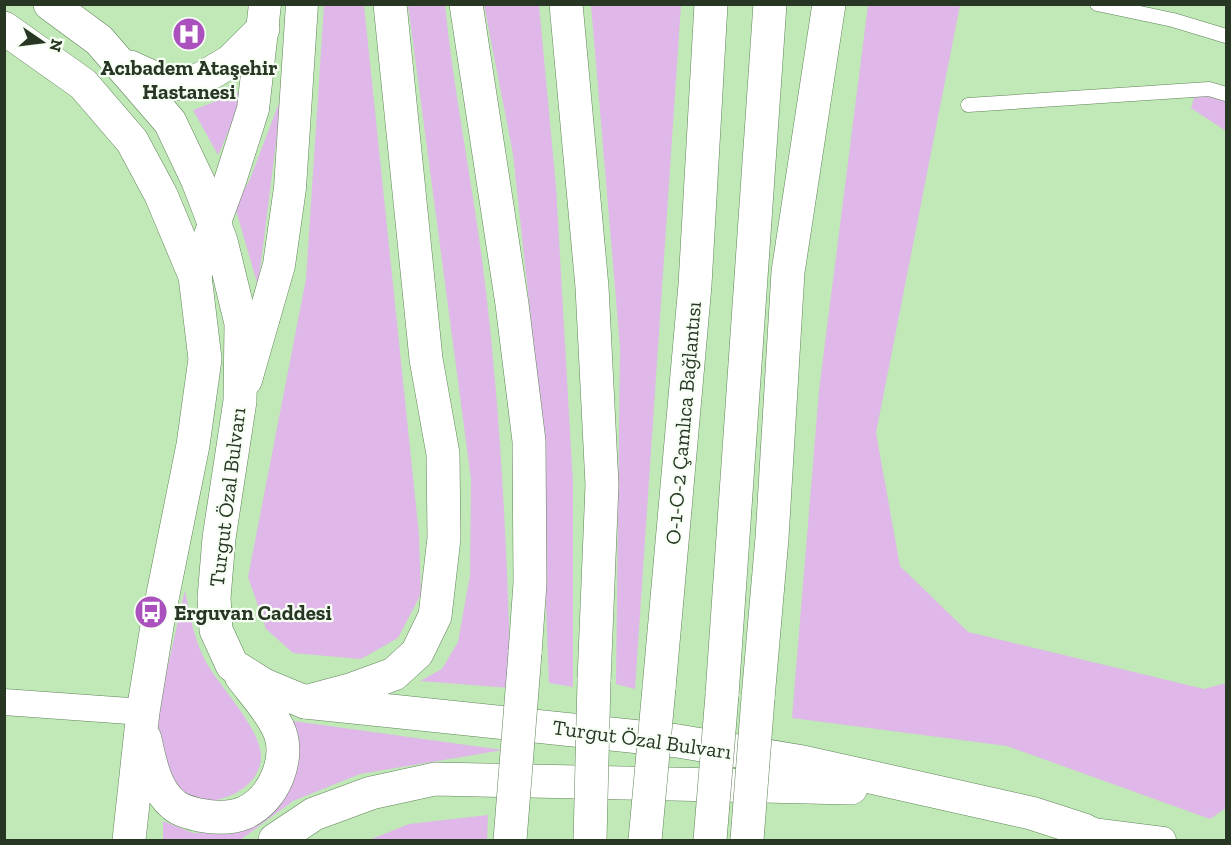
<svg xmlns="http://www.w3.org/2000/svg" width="1231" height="845" viewBox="0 0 1231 845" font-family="'Zilla Slab',serif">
  <rect width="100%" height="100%" fill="#c0e9b7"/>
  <path fill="#e0b7e9" d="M324,5H364L419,535L421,594L398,638L361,659L293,653L266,629L248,577L306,279Z
    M408,5H445C454,95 473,185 484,275C501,412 507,550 511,688L420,681L442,669L458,642L470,575L471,479Z
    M484,5H539L556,187L573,484V687L549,683L537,375L513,154Z
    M591,5H681L635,689L616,684L620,347Z
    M868,5H960L876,433L900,566L968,632L1204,689L1226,683V808L1210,819L1007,746L792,718L819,390Z
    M245,90L221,149L218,155L193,110Z
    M1196,91L1226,102V131L1191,108Z
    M282,95L258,286L235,207L250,179Z
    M185,590C190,615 194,641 207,664C221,688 262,730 261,758C260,789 214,810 187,797C167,787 158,739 157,719C156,708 161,694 164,683C171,652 178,621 185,590Z
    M293,721L503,750L360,774L293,801L240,840H163V821L193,833L229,831Z
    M488,815L487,840H369L409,824Z"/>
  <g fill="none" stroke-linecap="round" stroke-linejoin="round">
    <defs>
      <path id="service" d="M1097,4L1173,20L1226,36
        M968,105L1209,89L1226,94"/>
      <path id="minor" d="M4,702L143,712
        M1084,830L1163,840"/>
      <path id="tertiary" d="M195,276L230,181L253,109L265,4
        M246,380L279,265L290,188L302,4"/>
      <path id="primary" d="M50,4L99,40L170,122L198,181L221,241L241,323L240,401L219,538L214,598L216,630L232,665L264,685L305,702L678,741L803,762L1031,813L1084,830L1103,840
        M4,28L83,84L132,141L161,195L195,276L205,359L193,445L159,614L143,712L129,840
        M130,67L169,85L199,80L231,61L263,29
        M145,739C150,762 155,790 174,805C181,811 191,813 199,815C214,818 230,819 244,813C274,800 292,757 278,728C269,709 253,692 241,676
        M275,840L314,814L371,793L435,779L851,788"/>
      <path id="motorway" d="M466,4L512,304L529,441L530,583L525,653
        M566,4L592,287L602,485L594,681
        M659,688L695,285L711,4
        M722,695L770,4
        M758,698L772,538L788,272L829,4
        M305,702L350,690L394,674L417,653L435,616L444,538L443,454L426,359L390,4"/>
    </defs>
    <use href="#service" stroke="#5e8357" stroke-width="15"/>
    <use href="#minor" stroke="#5e8357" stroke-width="27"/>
    <use href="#tertiary" stroke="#5e8357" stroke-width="33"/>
    <use href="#primary" stroke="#5e8357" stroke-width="34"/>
    <use href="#motorway" stroke="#5e8357" stroke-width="34"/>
    <use href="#service" stroke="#fff" stroke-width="14"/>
    <use href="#minor" stroke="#fff" stroke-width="26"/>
    <use href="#tertiary" stroke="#fff" stroke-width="32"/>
    <use href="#primary" stroke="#fff" stroke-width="33"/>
    <use href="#motorway" stroke="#fff" stroke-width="33"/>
    <defs>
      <path id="motorway-bridge" d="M510,840L525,653
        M590,840L594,681
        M645,840L659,688
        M710,840L722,695
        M747,840L758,698"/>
    </defs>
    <use href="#motorway-bridge" stroke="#5e8357" stroke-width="34" stroke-linecap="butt"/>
    <use href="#motorway-bridge" stroke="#fff" stroke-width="33"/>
  </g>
  <defs>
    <symbol id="hospital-disc" viewBox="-11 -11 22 22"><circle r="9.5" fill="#aa51bd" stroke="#f7fff5"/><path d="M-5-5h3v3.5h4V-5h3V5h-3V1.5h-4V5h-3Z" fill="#fff"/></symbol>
    <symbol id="bus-disc" viewBox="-11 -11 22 22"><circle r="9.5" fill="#aa51bd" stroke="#f7fff5"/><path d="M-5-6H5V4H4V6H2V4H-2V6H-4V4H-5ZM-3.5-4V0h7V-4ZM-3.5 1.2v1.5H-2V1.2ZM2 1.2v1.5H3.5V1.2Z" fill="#fff"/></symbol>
  </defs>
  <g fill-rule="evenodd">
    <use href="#hospital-disc" x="170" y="15" width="38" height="38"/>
    <use href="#bus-disc" x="132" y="593" width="38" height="38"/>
  </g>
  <g text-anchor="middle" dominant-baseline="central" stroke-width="4.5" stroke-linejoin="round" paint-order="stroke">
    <g font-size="21" font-weight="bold" fill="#273724" stroke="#f7fff5">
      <text x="189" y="67">Acıbadem Ataşehir<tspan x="189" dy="24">Hastanesi</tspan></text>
      <text x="174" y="612" text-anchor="start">Erguvan Caddesi</text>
    </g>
    <g font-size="21" fill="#273724" stroke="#f7fff5">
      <text transform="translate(683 423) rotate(-85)">O-1-O-2 Çamlıca Bağlantısı</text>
      <text transform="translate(227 497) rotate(-83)">Turgut Özal Bulvarı</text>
      <text transform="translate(642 739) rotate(8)">Turgut Özal Bulvarı</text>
    </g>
  </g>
  <rect width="1231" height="845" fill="none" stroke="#273724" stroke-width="12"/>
  <g transform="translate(42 42) rotate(104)" stroke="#f7fff5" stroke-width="4.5" paint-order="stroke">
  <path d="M0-4.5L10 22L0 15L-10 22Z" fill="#273724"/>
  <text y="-9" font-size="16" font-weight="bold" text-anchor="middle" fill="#273724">N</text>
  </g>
</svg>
